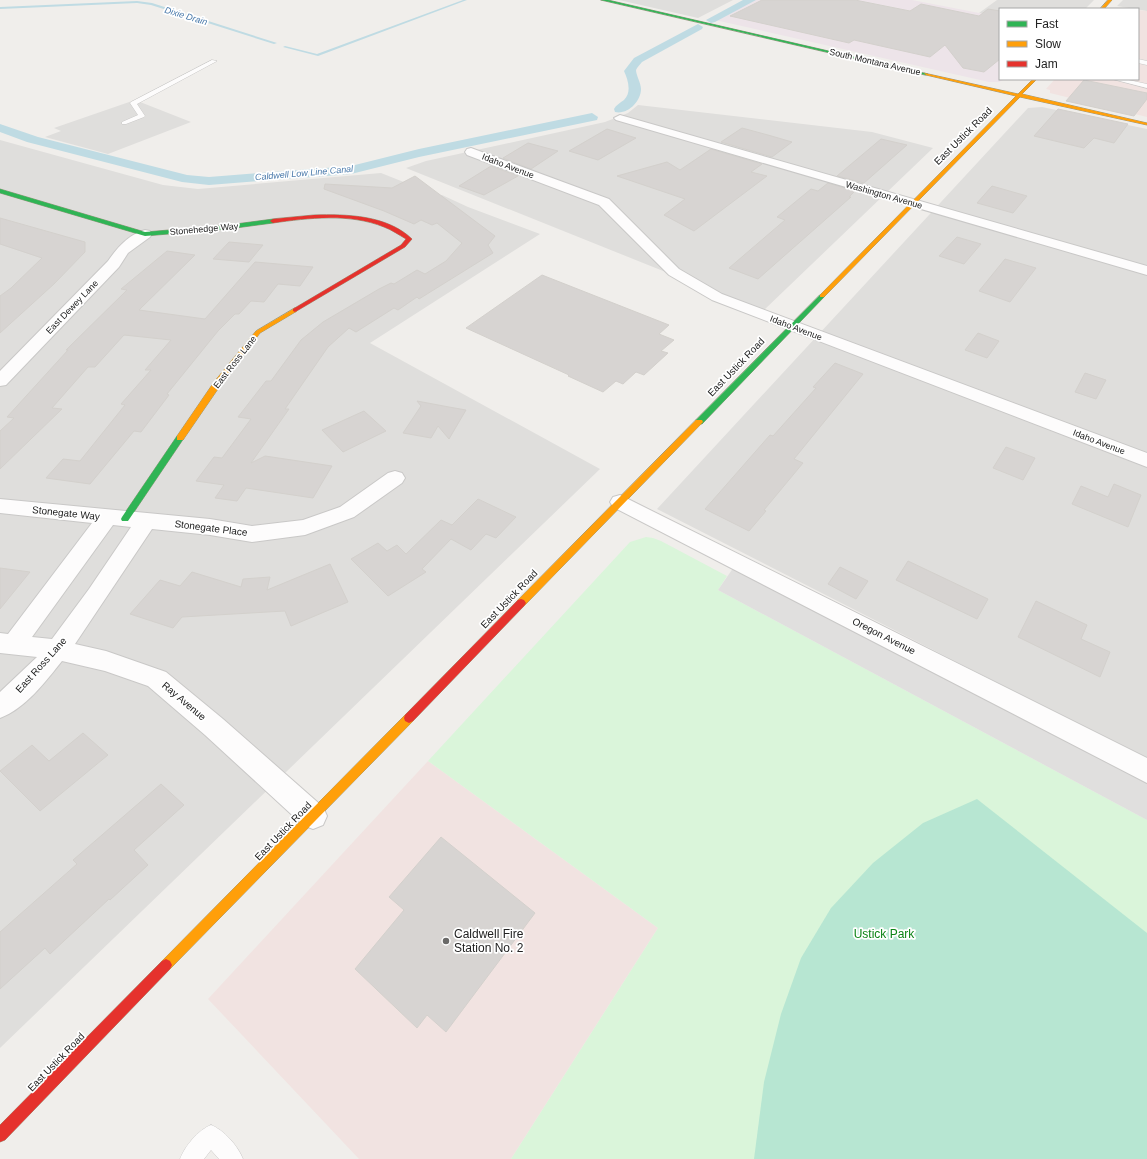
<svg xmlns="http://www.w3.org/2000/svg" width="1147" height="1159" viewBox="0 0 1147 1159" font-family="Helvetica,sans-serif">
  <rect width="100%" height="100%" fill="#f0eeeb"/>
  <path fill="#dfdedc" d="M619,0H733L698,18Z
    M997,0H1094L1085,9H1000V17L979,13Z
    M1123,0H1147V11L1117,6Z
    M135,100L191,122L108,154L45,137L61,131L54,128Z
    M638,105L872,132L933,148L763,311L406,168L426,161L605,122L628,113Z
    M1042,107L1147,129V759L657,509L1028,108Z
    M0,140L163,185L198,189L381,173L439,196L442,195L468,207L540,234L370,343L600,469L0,1048Z"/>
  <path fill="#f1e3e1" d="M1138,10L1147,11V117L1050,93V90L1046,89L1055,79H1138Z
    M428,761L658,928L511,1159H359L208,999Z"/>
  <path fill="#ede4e9" d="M754,0H912L1000,17V79H1005L999,82H989L715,20Z"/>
  <path fill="#daf5da" d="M646,537L653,538L661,541L727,576L718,590L1147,820V1159H511L658,928L428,761L630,542Z"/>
  <path fill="#b7e6d2" d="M977,799L1147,933V1159H754L764,1082L781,1014L801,958L831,908L873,863L923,823Z"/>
  <path fill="#e0dfde" d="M738,561L1147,772V820L718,590Z"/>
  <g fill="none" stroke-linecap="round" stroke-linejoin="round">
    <path fill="#bfdbe3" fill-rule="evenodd" d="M463,0H467L318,56L283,47L285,46L317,54Z
      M137,1L152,3L277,43L274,44L151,5L137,3L0,9V7Z"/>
    <path fill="#bfdbe3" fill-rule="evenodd" d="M743,0H756L715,22L711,23L706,20Z
      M698,24L703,27L702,29L642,62C640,65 637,67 636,70C636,75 641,83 641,89C641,101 628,115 615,112L614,109C616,105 620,103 624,100C632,92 628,80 624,71L634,58Z
      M592,113L598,117L597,120L419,157L351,174L209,185L182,182L27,142L0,132V124L38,137L187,175L209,177L351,166L419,149Z"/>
  </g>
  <path fill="#d7d4d2" stroke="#d3d0cc" d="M762,0H855L910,11L921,4L979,16L988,9L1000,11V59L984,72L963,68L945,45L930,57L854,40L849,43L730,16Z
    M1084,80L1147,93V99L1134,116L1066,101Z
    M1058,109L1128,124L1114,143L1094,138L1084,148L1034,136Z
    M742,128L768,135L792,142L772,157L721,142Z
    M607,129L636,138L598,160L569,151Z
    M881,139L907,145L864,183L837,176Z
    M528,143L558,151L531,169L503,158Z
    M711,149L762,164L751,172L767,176L694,231L664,215L685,199L617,176L667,162L680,170Z
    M491,166L518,176L484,195L459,186Z
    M415,176L495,236L488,245L493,253L419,299L417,297L398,310L394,308L356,332L349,328L328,347L285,409H289L251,463L265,456L332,466L313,498L246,488L237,501L215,498L224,485L196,481L214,457L222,458L251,419L238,417L266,381H271L301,340L323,322L379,289L391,283L394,284L417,270L425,274L446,261L462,243L437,223L432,225L421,220L414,224L384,211L324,189L325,184L392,188Z
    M828,183L855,191L849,197H851L758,279L729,268L785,220L777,217L811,189L818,191Z
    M992,186L1027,196L1013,213L977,203Z
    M0,218L85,242V252L54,284L0,333V296L11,288L42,258L0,244Z
    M957,237L981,244L964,264L939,256Z
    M229,242L263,245L249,262L213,259Z
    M167,251L195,255L139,310L205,319L255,262L313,267L300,286L278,284L264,302L251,301L239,314H235L218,331L167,394L169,395L141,432L134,431L90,484L46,478L63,459L80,461L125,405L121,404L151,370H145L171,340L124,335L95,367H88L52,408L62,409L0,469V431L14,418L7,417L68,350H66L127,290L121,289Z
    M1005,259L1036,268L1010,302L979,291Z
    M542,275L669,325L659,334L674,340L661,351L668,353L644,375L636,372L623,384L616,381L603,392L568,376L569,375L466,328Z
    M978,333L999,341L987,358L965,350Z
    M835,363L863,374L794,459L803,463L764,510L766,511L749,531L705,509L770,435L773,436L816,388L813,387Z
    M1085,373L1106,380L1096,399L1075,392Z
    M417,401L449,407L466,410L449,439L438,426L431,438L403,433L421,406Z
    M364,411L386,431L343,452L322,430Z
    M1006,447L1035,458L1023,480L993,468Z
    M1114,484L1141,495L1128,527L1072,504L1081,486L1108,497Z
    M478,499L516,517L496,538L486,534L471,550L451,539L422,569L426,572L388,596L351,559L378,543L387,551L397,545L406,554L441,520L452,525Z
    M908,561L988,599L977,619L896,580Z
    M330,564L348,602L291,626L285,611L182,617L173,628L130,614L160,580L180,586L192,572L241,587L243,579L270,577L267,590Z
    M840,567L868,581L856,599L828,584Z
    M0,568L30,572L0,609Z
    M1036,601L1087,625L1081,639L1110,652L1100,677L1018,637Z
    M83,733L108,755L40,811L0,771L32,745L49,761Z
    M161,784L184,805L134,850L148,865L110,900L109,899L50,954L45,948L0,989V932L77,864L73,860Z
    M441,837L535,913L446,1032L427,1015L417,1028L355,969L404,910L389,897Z"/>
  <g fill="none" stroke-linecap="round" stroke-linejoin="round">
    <defs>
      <path id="lane" d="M1138,59L1147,61V65L1138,63Z
        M212,60L217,61L137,104L145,116L144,117L126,124H122V122L138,115L130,103L131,102Z
        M1112,79H1124L1147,84V88Z
        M211,1125C224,1130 238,1146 243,1159H219L211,1150L204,1159H180C185,1146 198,1130 211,1125Z"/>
      <path id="street" d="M620,115L1147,266V275L616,120L614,118Z
        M471,148L609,199L679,269L722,294L1147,453V467L712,300L669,275L599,205L467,155L465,152L467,149Z
        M145,230L150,231L152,234L150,237L128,253L119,267L6,385L0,386V371L108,261C117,248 129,234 145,230Z
        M395,471L402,473L405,478L402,483L354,517L305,535L252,542L210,535L152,529L75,644L106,651L166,672L223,719L323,807L327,816L323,825L313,829L303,825L205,735L148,686L105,671L62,661C46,681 25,709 0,718V692L37,657L0,653V633L8,634L92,523L0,513V499L210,519L252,526L303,520L340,507L388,473ZM113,525L131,527L89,589L52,639L32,637Z
        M620,495L1147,758V783L613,507L610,502L613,497Z"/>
      <path id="fast" d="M601,0H608L928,74L926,75Z
        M0,189L145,232L228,225L273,219L276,221L273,223L228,229L145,236L0,193Z
        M820,295L825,296L702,424H696V420Z
        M180,435L184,438L128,521H122L121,519L122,517L177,436Z"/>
      <path id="slow" d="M1108,0H1112L1104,9H1100Z
        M924,73L1018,94L1033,79H1037L1022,94L1147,123V125L1020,97L824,297H820V295L1016,96L926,75Z
        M295,308L297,309V311L260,333L220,386L183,440H177V436L214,382L256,331Z
        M696,420H702L703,422L524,606H518L516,603L518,600Z
        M409,713L413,715L414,718L413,721L170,969L166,971L162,969L160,965L162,961L405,715Z"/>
      <path id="jam" d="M314,215C347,214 387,215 412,239L405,247L295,312L293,311V309L401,245L406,239C399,235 392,230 384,227C349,213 309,218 273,223L270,221L273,219Z
        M521,599L524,600L526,603L524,606L413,721L409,723L405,721L404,718L405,715L518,600Z
        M166,959L170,961L172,965L170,969L5,1140L0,1142V1125L162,961Z"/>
    </defs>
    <use href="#lane" stroke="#c9c8c7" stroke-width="1"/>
    <use href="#street" stroke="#c9c8c7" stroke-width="2"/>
    <use href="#fast" stroke="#999a82" stroke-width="1"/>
    <use href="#slow" stroke="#999a82" stroke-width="1"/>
    <use href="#jam" stroke="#999a82" stroke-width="1"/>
    <use href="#lane" fill="#fdfcfc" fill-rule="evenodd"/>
    <use href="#street" fill="#fdfcfc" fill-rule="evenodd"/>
    <use href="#fast" fill="#30b455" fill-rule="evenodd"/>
    <use href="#slow" fill="#ff9f0a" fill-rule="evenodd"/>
    <use href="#jam" fill="#e5322d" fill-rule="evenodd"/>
  </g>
  <circle fill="#6a6968" stroke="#fff" stroke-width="1.5" cx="446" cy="941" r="4"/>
  <g text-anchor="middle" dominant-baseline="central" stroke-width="3.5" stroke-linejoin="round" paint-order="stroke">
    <g font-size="9" font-style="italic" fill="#4a7aab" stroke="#fff">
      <text transform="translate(186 16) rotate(17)">Dixie Drain</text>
      <text transform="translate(304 173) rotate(-5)">Caldwell Low Line Canal</text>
    </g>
    <g font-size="9" fill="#222" stroke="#fff">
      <text transform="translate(875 62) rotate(13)">South Montana Avenue</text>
      <text transform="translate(508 166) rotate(21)">Idaho Avenue</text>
      <text transform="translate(884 195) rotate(16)">Washington Avenue</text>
      <text transform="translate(204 229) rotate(-5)">Stonehedge Way</text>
      <text transform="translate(72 307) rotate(-46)">East Dewey Lane</text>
      <text transform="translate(796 328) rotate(21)">Idaho Avenue</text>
      <text transform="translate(235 362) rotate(-52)">East Ross Lane</text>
      <text transform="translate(1099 442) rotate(21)">Idaho Avenue</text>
    </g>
    <g font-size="10" fill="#222" stroke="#fff">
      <text transform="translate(963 136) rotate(-45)">East Ustick Road</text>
      <text transform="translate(736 367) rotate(-46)">East Ustick Road</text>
      <text transform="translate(66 513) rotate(6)">Stonegate Way</text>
      <text transform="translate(211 528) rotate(7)">Stonegate Place</text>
      <text transform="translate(509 599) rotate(-46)">East Ustick Road</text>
      <text transform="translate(884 636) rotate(27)">Oregon Avenue</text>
      <text transform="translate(41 665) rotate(-48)">East Ross Lane</text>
      <text transform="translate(184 701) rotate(40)">Ray Avenue</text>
      <text transform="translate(283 831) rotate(-46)">East Ustick Road</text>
      <text transform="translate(56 1062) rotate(-46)">East Ustick Road</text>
    </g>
    <g font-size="12" fill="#222" stroke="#fff" text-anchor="start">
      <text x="454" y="934">Caldwell Fire<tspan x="454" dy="14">Station No. 2</tspan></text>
    </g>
    <g font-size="12" fill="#0c8416" stroke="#fff">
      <text x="884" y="934">Ustick Park</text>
    </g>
  </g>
  <rect x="999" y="8" width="140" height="72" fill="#ffffff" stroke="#a7a7a7"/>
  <rect x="1007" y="21" width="20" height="6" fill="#30b455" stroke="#a7a7a7"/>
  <text x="1035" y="28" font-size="12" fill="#222222">Fast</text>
  <rect x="1007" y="41" width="20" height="6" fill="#ff9f0a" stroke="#a7a7a7"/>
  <text x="1035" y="48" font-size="12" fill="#222222">Slow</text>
  <rect x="1007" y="61" width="20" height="6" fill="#e5322d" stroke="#a7a7a7"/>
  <text x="1035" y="68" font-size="12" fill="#222222">Jam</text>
</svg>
